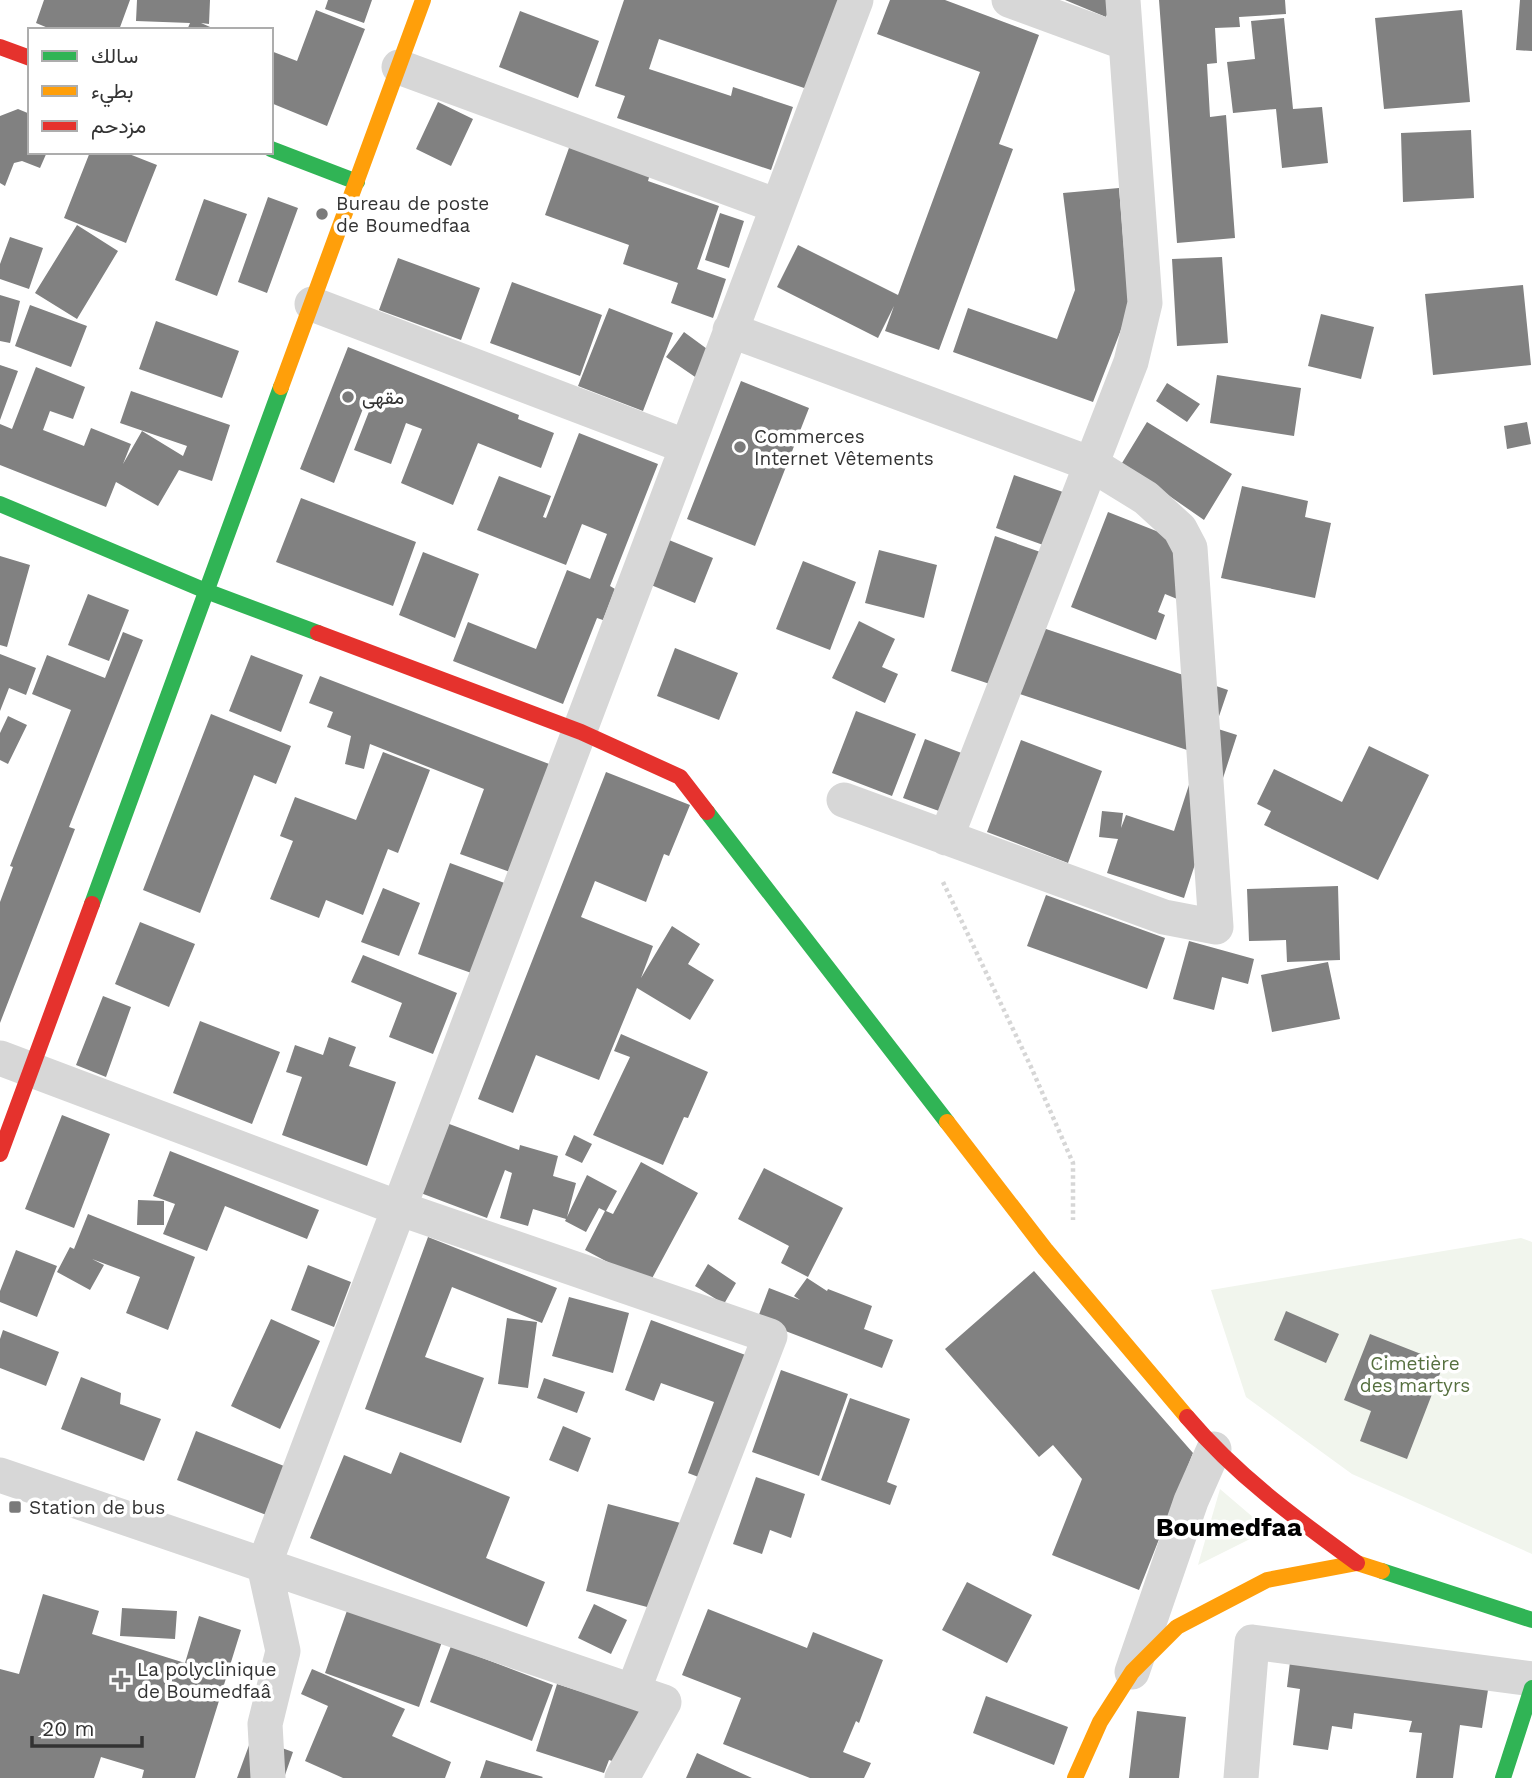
<svg xmlns="http://www.w3.org/2000/svg" width="1532" height="1778" viewBox="0 0 1532 1778" font-family="'Work Sans',Vazirmatn,sans-serif">
  <rect width="100%" height="100%" fill="#fff"/>
  <path fill="#f1f5ed" d="M1521,1238L1532,1242V1554L1352,1474L1246,1397L1211,1290Z
    M1220,1489L1268,1530L1198,1565Z"/>
  <path fill="#818181" d="M44,0H130L119,30H53L36,23Z
    M137,0H210L209,24L201,23L217,30H187L190,23L136,21Z
    M328,0H372L364,23L325,9Z
    M624,0H840L810,90L659,39L649,69L731,96L733,87L793,107L771,170L617,118L625,96L595,86Z
    M890,0H945L1039,35L999,144L1013,149L939,350L885,331L894,306L878,338L777,287L798,245L898,295L980,72L877,34Z
    M1065,0H1113L1106,17Z
    M1159,0H1285L1286,14L1239,17L1240,27L1215,28L1217,63L1207,64L1210,117L1226,115L1235,238L1177,243Z
    M1520,0H1532V51L1516,50Z
    M316,10L365,29L327,126L271,103V51L297,61Z
    M1462,10L1470,102L1384,109L1375,18Z
    M520,11L599,41L578,98L499,67Z
    M1284,18L1293,109L1322,107L1328,163L1282,168L1276,109L1233,113L1227,62L1255,59L1251,21Z
    M438,102L473,119L451,166L416,149Z
    M18,109L30,114V152H47L40,168L22,161L14,163L5,186L0,183V116Z
    M1471,130L1474,198L1403,202L1401,133Z
    M570,145L650,174L648,181L719,206L697,269L726,279L713,318L671,303L678,283L623,264L629,245L545,215Z
    M90,152H124L157,165L126,243L64,218Z
    M1119,188L1129,309L1093,402L953,352L968,308L1057,339L1075,290L1063,193Z
    M268,197L298,208L267,293L238,282Z
    M204,199L247,214L217,296L175,280Z
    M720,213L744,221L729,268L705,260Z
    M77,225L118,251L77,319L35,293Z
    M10,237L43,248L29,289L0,279V264Z
    M1222,257L1228,343L1177,346L1172,259Z
    M398,258L480,288L461,340L379,310Z
    M512,282L602,315L580,376L490,343Z
    M1523,285L1531,365L1433,375L1425,294Z
    M0,295L20,301L10,343L0,341Z
    M30,305L87,326L71,367L15,346Z
    M609,308L673,333L643,411L578,386Z
    M1321,314L1374,327L1361,379L1308,366Z
    M156,321L239,351L222,398L139,369Z
    M684,332L718,357L701,381L666,357Z
    M348,347L519,415L518,419L554,433L541,468L478,443L453,505L401,483L422,429L406,423L391,464L354,450L370,409L364,406L334,483L300,469Z
    M0,365L18,371L0,420Z
    M36,367L85,387L73,419L50,411L43,430L84,446L91,428L131,444L123,464L142,431L183,456L187,446L120,423L131,391L230,425L212,481L179,470L158,506L116,482L106,507L0,465V424L12,429Z
    M1217,375L1301,388L1294,436L1210,423Z
    M741,381L809,408L755,546L687,519Z
    M1167,383L1200,404L1187,422L1156,401Z
    M1147,422L1232,474L1204,520L1122,463Z
    M1527,422L1531,444L1507,449L1504,426Z
    M579,433L658,464L610,586L615,589L603,620L597,618L563,704L453,661L468,622L536,649L567,570L590,579L607,534L582,524L566,565L477,530L499,476L551,496L543,517L546,518Z
    M1014,475L1086,500L1046,546L996,528Z
    M1242,486L1308,501L1305,517L1331,523L1315,598L1221,578Z
    M301,498L416,542L393,606L276,562Z
    M1108,512L1202,549L1182,601L1165,594L1158,612L1165,615L1156,640L1071,607Z
    M995,536L1046,554V629L1228,690L1215,728L1237,735L1184,898L1107,873L1118,839L1099,837L1102,811L1123,813L1121,828L1126,815L1174,831L1199,754L951,671Z
    M669,540L713,558L695,603L651,585Z
    M879,550L937,565L924,618L865,603Z
    M423,552L479,574L455,638L399,615Z
    M0,556L30,565L7,647L0,645Z
    M803,561L856,582L830,650L776,629Z
    M88,594L129,610L109,661L68,645Z
    M859,621L895,639L882,667L898,674L885,703L832,678Z
    M123,632L143,640L69,827L75,829L0,1023V902L13,867L10,866L71,710L32,694L47,655L105,678Z
    M675,648L738,673L719,720L657,696Z
    M0,654L36,668L26,695L9,688L0,711Z
    M251,655L303,675L281,732L229,711Z
    M320,676L557,767L518,875L460,854L484,789L370,744L364,769L345,764L351,736L327,727L333,712L309,703Z
    M856,711L916,734L892,796L832,773Z
    M211,714L291,746L276,784L254,775L200,913L143,890Z
    M8,716L27,725L8,764L0,760V733Z
    M925,739L972,757L950,815L903,798Z
    M1021,740L1102,771L1068,863L987,832Z
    M1369,746L1429,775L1378,880L1264,825L1271,811L1257,804L1274,769L1342,802Z
    M383,752L430,770L398,853L388,849L363,915L326,900L319,918L270,899L293,841L280,836L295,797L356,820Z
    M606,772L690,805L669,856L664,854L646,902L595,881L581,917L653,946L641,978L672,926L700,944L688,964L714,980L690,1020L637,988L599,1080L536,1055L513,1113L478,1099Z
    M450,863L510,885L477,975L418,954Z
    M1338,886L1340,960L1287,962L1286,940L1249,941L1247,889Z
    M383,888L420,903L399,956L361,942Z
    M1046,895L1165,938L1147,989L1027,946Z
    M140,922L195,944L169,1007L115,984Z
    M1189,941L1254,959L1248,984L1222,977L1214,1010L1173,999Z
    M363,955L457,993L433,1054L389,1037L402,1003L351,982Z
    M1328,962L1340,1019L1272,1032L1261,975Z
    M103,996L131,1007L106,1077L76,1065Z
    M200,1021L280,1052L252,1124L173,1093Z
    M621,1034L708,1072L688,1118L684,1117L663,1165L593,1135L630,1057L614,1051Z
    M329,1037L356,1047L349,1066L396,1082L367,1166L282,1135L302,1077L286,1072L295,1045L323,1055Z
    M62,1115L110,1134L74,1228L25,1209Z
    M444,1122L519,1150L520,1145L558,1156L553,1176L576,1183L567,1217L587,1175L617,1191L606,1211L613,1214L641,1162L698,1193L649,1284L585,1250L605,1211L599,1208L586,1232L565,1221L566,1219L533,1209L528,1226L500,1218L512,1173L505,1170L487,1218L418,1192Z
    M574,1135L592,1144L582,1163L565,1155Z
    M170,1151L319,1210L307,1239L225,1206L207,1251L163,1234L175,1204L153,1196Z
    M764,1168L843,1208L808,1277L781,1263L789,1246L738,1219Z
    M138,1200L164,1201V1225H137Z
    M88,1214L195,1257L168,1330L126,1313L140,1277L92,1259L104,1265L90,1290L57,1272L70,1247L74,1249Z
    M428,1237L557,1288L542,1323L452,1287L425,1357L484,1378L461,1443L365,1409Z
    M16,1250L57,1266L37,1317L0,1302V1291Z
    M708,1264L736,1283L724,1304L695,1286Z
    M308,1265L351,1282L334,1327L291,1310Z
    M1034,1271L1193,1453L1139,1590L1052,1555L1082,1479L1053,1445L1039,1457L945,1349Z
    M807,1278L827,1291L828,1289L872,1306L864,1329L893,1340L882,1368L757,1320L769,1288L800,1300L794,1296Z
    M569,1297L629,1313L613,1373L552,1356Z
    M1286,1311L1339,1334L1326,1363L1274,1340Z
    M507,1318L537,1322L528,1388L498,1384Z
    M271,1319L320,1341L280,1429L231,1406Z
    M651,1320L759,1360L714,1483L688,1473L714,1402L661,1383L654,1401L625,1390Z
    M3,1330L59,1352L46,1386L0,1368V1339Z
    M1370,1334L1444,1363L1407,1459L1360,1441L1371,1411L1344,1400Z
    M781,1370L848,1394L819,1476L752,1452Z
    M81,1377L121,1393L120,1404L161,1419L144,1461L61,1429Z
    M544,1378L585,1392L577,1413L537,1398Z
    M850,1398L910,1419L887,1482L897,1486L890,1505L821,1480Z
    M563,1426L591,1438L578,1472L549,1460Z
    M196,1431L289,1468L269,1516L177,1480Z
    M400,1452L510,1497L486,1558L545,1582L527,1627L310,1538L344,1455L391,1474Z
    M756,1477L805,1494L791,1538L770,1530L762,1554L733,1544Z
    M608,1504L692,1526L670,1613L586,1591Z
    M967,1582L1032,1615L1007,1663L942,1630Z
    M43,1594L99,1611L92,1634L185,1663L199,1616L241,1630L195,1778H142L144,1770L101,1757L94,1778H0V1669L19,1674Z
    M594,1604L627,1620L611,1654L578,1638Z
    M349,1605L443,1639L419,1707L325,1673Z
    M122,1608L177,1611L175,1639L120,1636Z
    M708,1609L807,1648L813,1632L883,1660L859,1723L856,1721L843,1752L871,1763L864,1778H810L723,1744L741,1698L682,1675Z
    M451,1646L553,1685L532,1741L430,1702Z
    M1290,1662L1488,1690L1482,1728L1460,1725L1453,1778H1416L1422,1733L1409,1732L1412,1721L1354,1713L1352,1729L1332,1726L1328,1750L1293,1745L1300,1689L1287,1687Z
    M312,1669L405,1709L392,1736L451,1762L445,1778H343L305,1761L328,1706L301,1694Z
    M557,1684L645,1712L628,1766L609,1760L604,1773L536,1751Z
    M986,1696L1068,1727L1054,1765L973,1733Z
    M1137,1711L1186,1717L1179,1778H1129Z
    M252,1737L293,1752L284,1778H237Z
    M697,1753L752,1778H686Z
    M486,1760L543,1777L542,1778H480Z"/>
  <g fill="none" stroke-linecap="round" stroke-linejoin="round">
    <path stroke="#d6d6d6" stroke-width="4.5" stroke-dasharray="3.5 3.5" stroke-linecap="butt" d="M943,882L1031,1067L1073,1163V1220"/>
    <path stroke="#d7d7d7" stroke-width="35" d="M1009,0L1126,43
      M399,67L777,206
      M312,304L687,447
      M730,330L1091,464L1146,498L1180,529L1190,548L1216,927L1164,917L844,800
      M946,838L1131,362L1145,303L1123,0
      M0,1058L401,1209L770,1336L633,1691
      M0,1475L664,1702L622,1778
      M1132,1672L1191,1501L1214,1449
      M268,1778L265,1724L283,1651L264,1565L856,0
      M1241,1778L1252,1642L1532,1679"/>
    <path stroke="#30b455" stroke-width="16" d="M271,149L357,182
      M0,504L206,591L318,633
      M707,812L947,1122
      M92,904L281,387
      M1382,1571L1532,1620
      M1503,1778L1532,1688"/>
    <path stroke="#ff9f0a" stroke-width="16" d="M281,387L423,0
      M947,1122L1045,1249L1187,1417
      M1075,1778L1100,1722L1132,1672L1177,1627L1267,1580L1357,1563L1382,1571"/>
    <path stroke="#e5322d" stroke-width="16" d="M0,47L30,58
      M318,633L581,732L680,777L707,812
      M0,1154L92,904
      M1187,1417C1236,1475 1295,1518 1357,1563"/>
  </g>
  <g fill="#7a7a7a" stroke="#fff" stroke-width="2.5">
    <circle cx="322" cy="214" r="7"/>
    <circle cx="348" cy="397" r="7"/>
    <circle cx="740" cy="447" r="7"/>
    <rect x="8" y="1500" width="14" height="14" rx="3.5"/>
    <path d="M117.5 1669.5h7v7h7v7h-7v7h-7v-7h-7v-7h7z"/>
  </g>
  <g text-anchor="middle" dominant-baseline="central" stroke-width="7" stroke-linejoin="round" paint-order="stroke">
    <g font-size="19" fill="#333" stroke="#fff" text-anchor="start">
      <text x="336" y="203">Bureau de poste<tspan x="336" dy="22">de Boumedfaa</tspan></text>
      <text x="362" y="397">مقهى</text>
      <text x="754" y="436">Commerces<tspan x="754" dy="22">Internet Vêtements</tspan></text>
      <text x="29" y="1507">Station de bus</text>
      <text x="137" y="1669">La polyclinique<tspan x="137" dy="22">de Boumedfaâ</tspan></text>
    </g>
    <g font-size="19" fill="#56703f" stroke="#fff">
      <text x="1415" y="1363">Cimetière<tspan x="1415" dy="22">des martyrs</tspan></text>
    </g>
    <g font-size="26" font-weight="bold" fill="#000" stroke="#fff">
      <text x="1229" y="1527">Boumedfaa</text>
    </g>
  </g>
  <rect x="28" y="28" width="245" height="126" fill="#ffffff" stroke="#adadad" stroke-width="2"/>
  <rect x="42" y="51" width="35" height="10" fill="#30b455" stroke="#adadad" stroke-width="2"/>
  <text x="91" y="63" font-size="21" fill="#333333">سالك</text>
  <rect x="42" y="86" width="35" height="10" fill="#ff9f0a" stroke="#adadad" stroke-width="2"/>
  <text x="91" y="98" font-size="21" fill="#333333">بطيء</text>
  <rect x="42" y="121" width="35" height="10" fill="#e5322d" stroke="#adadad" stroke-width="2"/>
  <text x="91" y="133" font-size="21" fill="#333333">مزدحم</text>
  <path d="M32 1736v10h110v-10" fill="none" stroke="#333333" stroke-width="3.5"/>
  <text x="42" y="1736" font-size="21" fill="#333333" stroke="#ffffff" stroke-width="5" paint-order="stroke">20 m</text>
</svg>
